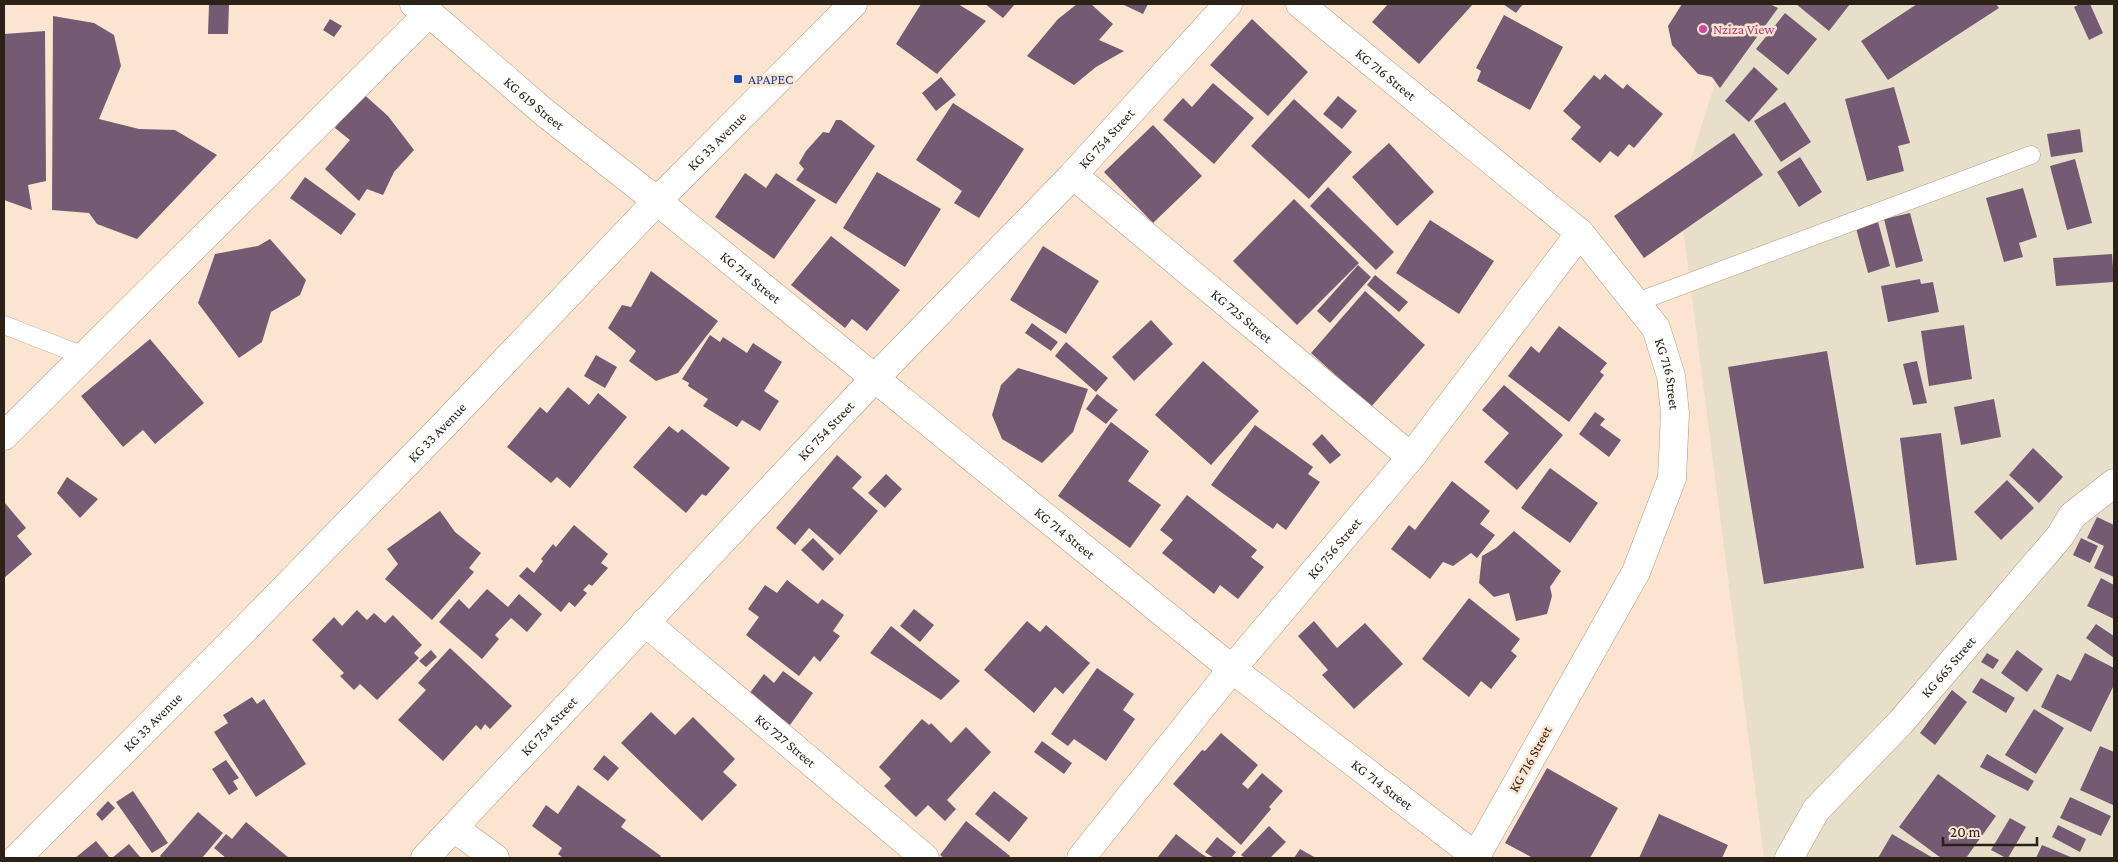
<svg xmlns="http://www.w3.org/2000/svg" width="2118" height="862" viewBox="0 0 2118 862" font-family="'Crimson Pro',serif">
  <rect width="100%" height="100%" fill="#fbe5d0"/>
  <path fill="#e8dfca" d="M1740,4H2114V858H1764L1679,197Z"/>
  <path fill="#745b73" d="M209,4H229L228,34H208Z
    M921,4H958L986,21L937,74L896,44Z
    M985,4H1015L1003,18Z
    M1077,4H1091L1113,24L1099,40L1124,51L1096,67L1074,85L1027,56L1058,19Z
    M1122,4H1148L1143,14Z
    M1388,4H1473L1419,64L1372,22Z
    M1503,4H1523L1516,13Z
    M1682,4H1770L1778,8L1720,88L1712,77L1698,74L1672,45L1668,26Z
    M1796,4H1850L1829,31Z
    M1917,4H1996L1999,8L1888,80L1861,41Z
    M2080,4H2090L2103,33L2089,40L2074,7Z
    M1785,13L1817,39L1788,75L1756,49Z
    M1504,15L1563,47L1530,110L1477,81L1481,71L1476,68Z
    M53,16L94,23L114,35L121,66L99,119L139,129L175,130L217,155L137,239L97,224L89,213L52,210Z
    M330,19L342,26L334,37L323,30Z
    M1252,19L1308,72L1268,116L1210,65Z
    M45,31L46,181L28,185L32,210L4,200V34Z
    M1754,67L1778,89L1749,122L1725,101Z
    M1605,74L1623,89L1627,84L1663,114L1634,148L1629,144L1618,157L1610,151L1600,163L1571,139L1581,127L1563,111L1594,75L1600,80Z
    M941,77L956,95L936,111L922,93Z
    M1213,83L1254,118L1214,164L1163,120L1183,98L1192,107Z
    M1894,87L1910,143L1898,146L1904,171L1867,181L1845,99Z
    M359,90L388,116L414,150L394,172L383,195L367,189L359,201L325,169L350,140L335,128Z
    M1338,96L1357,111L1342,129L1323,114Z
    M1294,99L1352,152L1309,199L1251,146Z
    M1785,102L1811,142L1781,162L1754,121Z
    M953,103L1024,149L979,218L954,203L962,191L916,160Z
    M836,120H841L875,146L836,204L796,180L804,169L799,163L806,151L823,132L829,133Z
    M1153,125L1202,176L1153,223L1104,172Z
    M2080,129L2083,152L2051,157L2047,134Z
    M1734,133L1763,175L1644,258L1614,216Z
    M1389,143L1434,192L1397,226L1352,177Z
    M1800,157L1822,192L1799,207L1777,172Z
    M2075,159L2092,223L2067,230L2050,166Z
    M877,172L941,209L905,267L843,228Z
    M745,173L766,188L776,173L816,200L774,259L715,217Z
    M305,177L356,214L341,235L290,198Z
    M1328,187L1394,252L1376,270L1310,206Z
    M2023,188L2037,237L2019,243L2023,257L2004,262L1986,198Z
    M1294,199L1359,263L1297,325L1233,261Z
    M1910,213L1923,261L1896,268L1884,219Z
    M1430,220L1494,261L1459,314L1396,273Z
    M1878,222L1890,266L1868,273L1856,228Z
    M831,236L900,290L867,331L852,319L845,328L791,285Z
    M270,239L306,280L300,295L271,312L262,342L239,358L198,303L215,254L258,246Z
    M1043,246L1099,281L1066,334L1010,300Z
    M2112,254L2114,282L2056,286L2053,258Z
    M1358,265L1371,277L1330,323L1317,311Z
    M651,271L718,321L678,373L656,381L629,361L636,351L608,328L622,305L631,307Z
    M1375,275L1408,302L1399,312L1367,285Z
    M1920,279L1921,284L1933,282L1939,312L1888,322L1881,286Z
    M1365,291L1425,345L1371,407L1311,353Z
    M1151,320L1173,344L1134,381L1112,357Z
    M1032,323L1058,342L1051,351L1025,333Z
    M1964,325L1972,379L1929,386L1921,331Z
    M1559,326L1607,363L1600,372L1604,375L1569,422L1508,376L1531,346L1539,353Z
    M710,335L720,342L723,337L747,353L753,343L782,362L764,391L779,401L760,431L742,420L737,427L703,406L708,399L688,386L689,383L682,379Z
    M150,339L204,403L155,444L143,430L123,447L81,396Z
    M1066,342L1108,378L1096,392L1055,356Z
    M1827,351L1864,568L1764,584L1728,367Z
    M596,355L617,367L605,388L584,376Z
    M1203,361L1259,411L1211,465L1155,415Z
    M1917,361L1927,403L1913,405L1903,364Z
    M1018,368L1088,389L1073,432L1042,463L1002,439L992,415L1001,385Z
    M1504,385L1563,435L1517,490L1484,462L1509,433L1482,410Z
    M568,387L589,405L598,393L627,417L570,488L557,477L551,483L507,447L540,407L547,413Z
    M1097,394L1118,410L1106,424L1086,409Z
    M1994,399L2001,437L1961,445L1954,407Z
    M1595,412L1605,419L1600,425L1621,440L1609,457L1579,434Z
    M1111,422L1149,451L1128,481L1161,505L1130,548L1058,496Z
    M1255,425L1313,467L1308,474L1320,482L1286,530L1277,523L1273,529L1211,485Z
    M669,426L678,433L682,429L730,468L706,496L702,494L686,513L633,467Z
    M1941,433L1957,560L1916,565L1900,438Z
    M1322,434L1341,455L1330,464L1312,444Z
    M2033,448L2063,477L2039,503L2009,475Z
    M837,455L862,477L852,488L878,511L840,555L809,528L795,545L776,528Z
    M1550,468L1598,503L1570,543L1521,508Z
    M886,474L902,489L885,508L868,493Z
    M67,477L98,499L80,518L57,493Z
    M2007,480L2034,508L2001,540L1974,512Z
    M1452,481L1490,511L1480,524L1495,535L1477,558L1471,553L1453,566L1443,562L1430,579L1391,549L1409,525L1415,530Z
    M1187,495L1257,550L1251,557L1264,567L1238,599L1220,585L1214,594L1162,553L1173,540L1160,530Z
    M4,502L26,528L17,536L32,554L4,578Z
    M440,511L455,532L481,553L469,568L474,572L432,620L385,579L398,564L387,549Z
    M2097,517L2114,525V577L2094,568L2104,546L2087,538Z
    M574,525L608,554L601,563L608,568L592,586L589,584L583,590L587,593L575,607L569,602L561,612L519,576L527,567L534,573L543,561L541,559L553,544L556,547Z
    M1514,531L1561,571L1550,587L1552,596L1547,614L1516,621L1509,593L1494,597L1479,583L1482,556L1496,548Z
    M813,538L834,559L823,571L801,550Z
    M2081,538L2098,546L2090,563L2073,555Z
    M2101,578L2114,585V619L2087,606Z
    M787,580L818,604L822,599L844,615L833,631L840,636L820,662L814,656L799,676L746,635L759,617L748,609L765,585L777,593Z
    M487,589L508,607L519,594L542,614L527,632L511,618L495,635L499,639L482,659L439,622L459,599L469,609Z
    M1469,598L1520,639L1511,651L1517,656L1491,689L1481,681L1469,697L1422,659Z
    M914,609L934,625L920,642L900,626Z
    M357,610L367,620L374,613L385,623L393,615L422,645L414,653L419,658L377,700L360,684L354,690L340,676L344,673L312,640L334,617L342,626Z
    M1027,621L1040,632L1046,625L1090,663L1063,694L1055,687L1034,713L984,670Z
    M1314,621L1337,648L1365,623L1403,664L1354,709L1322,675L1328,670L1298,636Z
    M2096,624L2114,636V658L2086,638Z
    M891,626L960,681L941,700L870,653Z
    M450,648L512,706L490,729L485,724L481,730L476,725L443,761L398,720L426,690L418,683Z
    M431,650L437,657L426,667L419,661Z
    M2017,650L2043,669L2027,692L2001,673Z
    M1987,653L1999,660L1993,669L1981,662Z
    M2085,653L2114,668V685L2091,732L2041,707L2057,674L2071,681Z
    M1097,668L1134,694L1123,710L1135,719L1106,761L1074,739L1068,746L1051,734Z
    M783,671L813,693L790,725L749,694L764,674L774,683Z
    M1981,678L2015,698L2006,713L1972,692Z
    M1952,690L1967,702L1935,745L1920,733Z
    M252,697L257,704L264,699L306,764L256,797L214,732L228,723L223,715Z
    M2034,709L2064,728L2036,774L2005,755Z
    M651,712L675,735L693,717L735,759L723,772L737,785L702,821L621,743Z
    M922,719L929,725L931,723L951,743L966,727L991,752L947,800L956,809L945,821L928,805L916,817L884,786L891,779L879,767Z
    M1221,733L1258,765L1242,784L1248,789L1262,773L1283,791L1269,807L1271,809L1241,845L1173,784L1202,750L1205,751Z
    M1042,741L1072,763L1064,774L1034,752Z
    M2100,746L2114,752L2113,805L2080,790Z
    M1987,754L2034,781L2028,791L1980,767Z
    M604,755L619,768L608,781L593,769Z
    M226,760L239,778L233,781L238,789L229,795L212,769Z
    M1547,768L1618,808L1590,858H1533L1505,843Z
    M1938,774L1996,816L1966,858H1941L1899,827Z
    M578,785L626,820L621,827L661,856L659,858H563L558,854L562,848L532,826L546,805L558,814Z
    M133,791L168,843L152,853L116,802Z
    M994,791L1028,818L1009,842L975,814Z
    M2070,797L2111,816L2101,836L2060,818Z
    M108,801L115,808L102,821L96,814Z
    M198,812L223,833L202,858H162L160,856Z
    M1659,814L1728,845L1722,858H1639Z
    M2010,818L2026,827L2008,858H2006L1991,850Z
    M966,821L1010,856L1009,858H944L940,855Z
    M246,822L289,858H226L214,848L226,834L232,839Z
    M2058,825L2086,839L2080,852L2052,837Z
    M1269,826L1286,842L1270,858H1245L1241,855Z
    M1176,834L1199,852L1208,858H1157Z
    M1892,834L1933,858H1878Z
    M1217,837L1236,852L1231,858H1214L1205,852Z
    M96,841L110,858H75Z
    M129,844L141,858H112Z
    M2042,845L2073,858H2036Z
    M1300,849L1316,858H1294Z"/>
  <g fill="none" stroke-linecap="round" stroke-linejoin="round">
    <defs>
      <path id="lane" d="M1637,302L2031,155
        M4,325L84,356"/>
      <g id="street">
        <path id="s1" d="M414,4L429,13L545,113L657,201L1232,669L1478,858"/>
        <path id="s2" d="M1300,4L1580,233L1656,328L1671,376L1675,413L1672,478L1636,572L1475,858"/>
        <path id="s3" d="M1073,175L1411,457"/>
        <path d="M4,436L429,13"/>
        <path id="s4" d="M645,622L925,858"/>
        <path d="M454,828L495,858"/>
        <path id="s5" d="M425,858L874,379L1073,175L1228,4"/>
        <path id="s6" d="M1081,858L1232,669L1411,457L1580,233"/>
        <path id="s7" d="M1789,858L1816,810L1901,722L2060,536L2072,516L2114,483"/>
      </g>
      <g id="secondary">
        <path id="s8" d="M17,858L244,630L445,424L657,201L853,4"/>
      </g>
    </defs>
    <use href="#lane" stroke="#b2987f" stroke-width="19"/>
    <use href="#street" stroke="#b2987f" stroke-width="29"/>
    <use href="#secondary" stroke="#b2987f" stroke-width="29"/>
    <use href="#lane" stroke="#fff" stroke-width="18"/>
    <use href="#street" stroke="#fff" stroke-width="28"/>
    <use href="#secondary" stroke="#fff" stroke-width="28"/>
  </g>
  <circle fill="#d1479c" stroke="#fbe5d0" stroke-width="2" cx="1703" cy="29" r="5"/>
  <rect fill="#1a4fb4" stroke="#fbe5d0" stroke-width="2" x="733" y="74" width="10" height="10" rx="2.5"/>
  <g text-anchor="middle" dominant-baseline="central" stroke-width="5" stroke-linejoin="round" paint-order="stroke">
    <g font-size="14" fill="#b23c85" stroke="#fbe5d0" text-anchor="start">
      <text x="1713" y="29">Nziza View</text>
    </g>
    <g font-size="14" fill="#2b2117" stroke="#fbe5d0">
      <text stroke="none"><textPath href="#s2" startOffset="111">KG 716 Street</textPath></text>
      <text stroke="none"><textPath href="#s1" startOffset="156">KG 619 Street</textPath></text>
      <text stroke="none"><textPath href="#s5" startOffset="991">KG 754 Street</textPath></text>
      <text stroke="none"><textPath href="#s8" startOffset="1002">KG 33 Avenue</textPath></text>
      <text stroke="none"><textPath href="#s1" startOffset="434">KG 714 Street</textPath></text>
      <text stroke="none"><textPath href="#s3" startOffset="220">KG 725 Street</textPath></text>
      <text stroke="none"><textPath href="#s2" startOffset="531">KG 716 Street</textPath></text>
      <text stroke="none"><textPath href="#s5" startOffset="586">KG 754 Street</textPath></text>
      <text stroke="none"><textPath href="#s8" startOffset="598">KG 33 Avenue</textPath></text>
      <text stroke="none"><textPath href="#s1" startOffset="839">KG 714 Street</textPath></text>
      <text stroke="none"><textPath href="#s6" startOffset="400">KG 756 Street</textPath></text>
      <text stroke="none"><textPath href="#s7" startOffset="250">KG 665 Street</textPath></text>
      <text stroke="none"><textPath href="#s8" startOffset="192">KG 33 Avenue</textPath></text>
      <text stroke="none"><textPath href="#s5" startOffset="181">KG 754 Street</textPath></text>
      <text stroke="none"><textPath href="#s4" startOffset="184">KG 727 Street</textPath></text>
      <text transform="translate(1530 759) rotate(-61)">KG 716 Street</text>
      <text stroke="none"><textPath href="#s1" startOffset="1244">KG 714 Street</textPath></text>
    </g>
    <g font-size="14" fill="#164399" stroke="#fbe5d0" text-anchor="start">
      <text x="748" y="79">APAPEC</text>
    </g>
  </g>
  <rect width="2118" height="862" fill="none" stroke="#2b2117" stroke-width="10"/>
  <path d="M1943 837v8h94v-8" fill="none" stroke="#2b2117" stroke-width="2.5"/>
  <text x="1950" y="837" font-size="15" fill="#2b2117" stroke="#fbe5d0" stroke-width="4" paint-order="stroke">20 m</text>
</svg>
